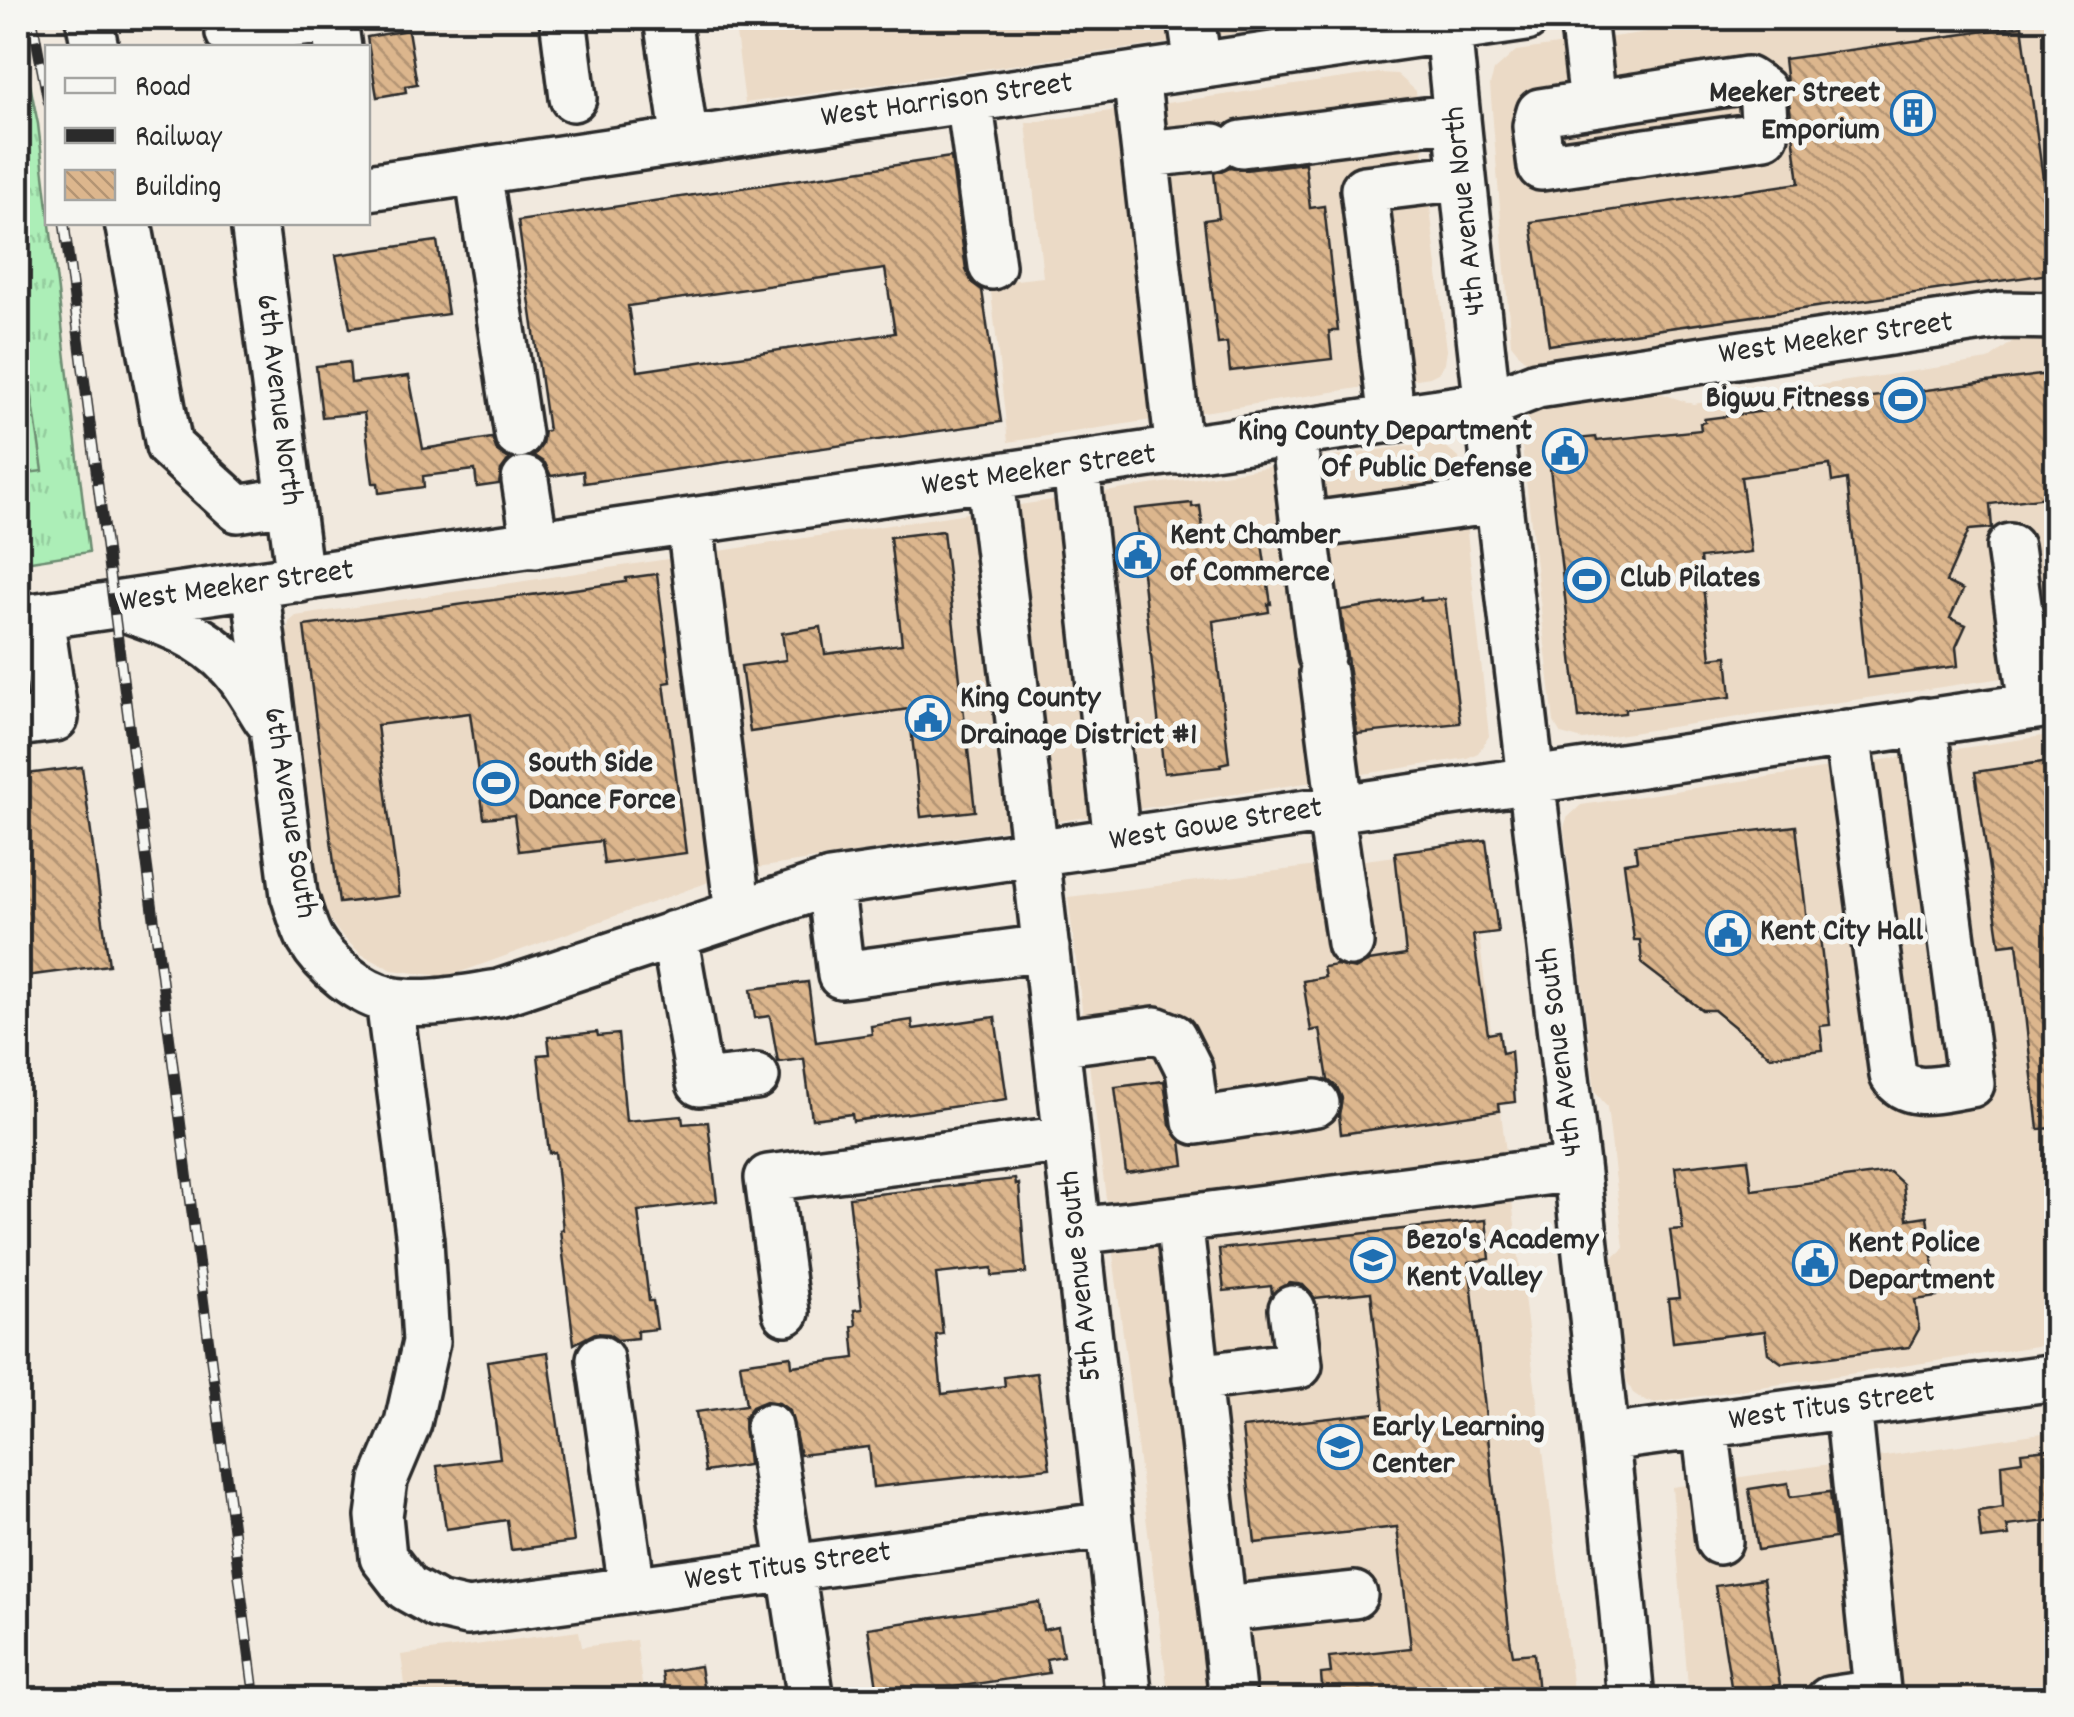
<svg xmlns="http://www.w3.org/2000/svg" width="2074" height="1717" viewBox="0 0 2074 1717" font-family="Dekko,sans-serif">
  <defs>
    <pattern id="grass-tufts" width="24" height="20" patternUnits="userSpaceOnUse" patternTransform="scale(2.5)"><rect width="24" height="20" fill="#aceeb7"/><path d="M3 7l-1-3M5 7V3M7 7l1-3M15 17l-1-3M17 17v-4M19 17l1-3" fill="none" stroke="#94cc9e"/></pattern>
    <pattern id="building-back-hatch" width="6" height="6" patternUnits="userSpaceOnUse" patternTransform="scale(2.5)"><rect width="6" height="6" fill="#dcb68d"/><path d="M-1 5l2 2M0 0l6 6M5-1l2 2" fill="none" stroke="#b39473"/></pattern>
  </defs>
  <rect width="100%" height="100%" fill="#f1e9de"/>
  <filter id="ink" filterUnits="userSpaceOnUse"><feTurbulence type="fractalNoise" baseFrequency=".01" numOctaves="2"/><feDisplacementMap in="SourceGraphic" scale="20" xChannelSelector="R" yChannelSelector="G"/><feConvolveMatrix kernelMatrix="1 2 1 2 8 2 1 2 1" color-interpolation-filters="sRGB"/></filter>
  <g filter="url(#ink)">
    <path fill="#ebdac6" d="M734,18H1342L745,103Z
      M1744,18H2056V296L1532,364L1523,359L1511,344L1490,85L1494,71L1516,51Z
      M1379,73L1397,74L1416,91L1447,350L1445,363L1438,373L1430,377L1008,442L990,283L1043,277L1026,123Z
      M2016,339L2056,340V670L1583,740L1561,734L1554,722L1521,437V429L1532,409L1654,391L1693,404L1988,360Z
      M1424,443L1443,444L1459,458L1489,736L1478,753L1467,758L751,869L720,878L447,977L392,970L361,954L340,934L322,908L317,891L285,644L289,622L296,616Z
      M2056,734V1343L1654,1403L1642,1399L1633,1393L1627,1382L1612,1259L1624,1248L1607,1107L1595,1091L1564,827L1567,818L1581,805Z
      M1468,847L1574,1699H1169L1068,897Z
      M2056,1431V1699H1689L1672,1487Z
      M579,1631L582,1647L636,1640L644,1699H407L401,1655Z"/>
    <path fill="url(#grass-tufts)" stroke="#6c8c71" stroke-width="2.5" d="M18,25L38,124L89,552L18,563Z"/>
    <path fill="#aceeb7" stroke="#6c8c71" stroke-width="2.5" d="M18,302L43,471L18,474Z"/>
    <path fill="url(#building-back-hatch)" stroke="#2b2b2b" stroke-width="2.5" fill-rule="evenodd" d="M2022,26L2056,273L1549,345L1531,222L1799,183L1784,59Z
      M408,30L417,84L405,86L406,92L377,97L367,37Z
      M951,157L966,270L972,283L982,290L1001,422L584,483L583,471L551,476L545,463L534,456L542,445L544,431L548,430L518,221ZM885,269L895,333L638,371L628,306Z
      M1305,163L1310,208L1324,206L1338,331H1329L1332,359L1230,371L1227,343L1218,344L1204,220L1219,218L1214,173L1230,167L1245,170Z
      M437,241L448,314L350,328L336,255Z
      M349,362L351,383L409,376L423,449L492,438L497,451L509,459L501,470L499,484L477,487L475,470L423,476L424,487L379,493L378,483H373L364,413L322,417L316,366Z
      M2056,373V496L1990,504L1992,528L1969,530L1946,582L1963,590L1950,618L1966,625L1956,647L1958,666L1867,678L1847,479L1832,482L1830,465L1741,477L1751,552L1700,558L1711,658L1727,656L1731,697L1625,709V713L1579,718L1547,442L1596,437L1597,441L1701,430L1700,423L1705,422L1704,419Z
      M1192,503V507L1200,506L1205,545L1261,537L1271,604H1268L1269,612L1213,621L1229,762L1220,764L1221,767L1164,773L1135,509Z
      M943,531L975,811L921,817L909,709L750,732L741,666L786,660L782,633L821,627L825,654L902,644L890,537Z
      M657,574L671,682L664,683L686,853L604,864L601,841L519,851L514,815L484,818L470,713L377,725L399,896L339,903L304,626L626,582V578Z
      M1421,598V601L1445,599L1460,723L1357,734L1341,610Z
      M2056,760V1128L2038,1129L2017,943L2000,945L1975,772Z
      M82,767L109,965L18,977V775Z
      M1796,826L1808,930L1819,929L1830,1025L1820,1026L1823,1050L1770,1056L1714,1010H1702L1642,964L1640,940H1634L1624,863L1637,861L1635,845Z
      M1486,840L1498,932L1473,935L1488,1034L1499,1032L1502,1053L1511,1051L1515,1102L1498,1104L1499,1111L1341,1134L1339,1115L1342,1098L1337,1087L1328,1080L1320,1029L1311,1031L1303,981L1325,977L1323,967L1337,965L1355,969L1369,961L1406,955L1395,852Z
      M808,982L816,1042L872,1034L871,1026L912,1020L913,1029L995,1017L1007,1099L853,1121L852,1114L812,1119L804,1059L778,1062L770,1016L755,1018L751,989Z
      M597,1032L598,1036L618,1034L626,1121L682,1116L683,1124L708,1122L717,1201L638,1211L649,1301H653L657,1329L637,1331V1338L617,1340L609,1334L595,1333L574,1344L560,1230H563L555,1152L549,1153L538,1055L550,1054L548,1037Z
      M1164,1081L1170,1124L1181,1141L1184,1165L1126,1173L1115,1087Z
      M1748,1159L1752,1190L1890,1172L1903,1184L1907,1219L1927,1216L1937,1297L1915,1300L1919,1329L1909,1347L1782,1363L1768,1353L1765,1331L1673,1342L1668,1299L1679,1298L1670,1230L1683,1229L1675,1167Z
      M1015,1179L1016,1185L1019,1184L1026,1273L992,1276V1268L936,1274L943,1334L936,1335L942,1394L1005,1386L1004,1377L1037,1373L1050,1468L873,1487L869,1447L800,1455L790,1411L779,1403L766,1401L752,1407L744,1418L748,1465L705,1472L696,1412L746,1405L740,1363L791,1356L792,1366L855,1358L852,1326L856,1325L854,1310L862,1309L849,1197Z
      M1486,1220L1490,1259L1469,1262L1510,1639L1513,1655L1534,1653L1538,1693L1475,1700H1323L1321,1674L1331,1673L1329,1657L1411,1648L1397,1527L1255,1543L1242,1428L1384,1412L1371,1292L1315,1298L1303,1285L1290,1283L1272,1294L1271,1286L1224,1291L1219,1249Z
      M548,1352L574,1542L511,1550L507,1520L446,1529L437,1466L500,1458L487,1361Z
      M2049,1449L2056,1520L2007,1526L2009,1536L1981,1539L1978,1511L2003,1507L2001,1464L2022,1461L2021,1452Z
      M1788,1483L1790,1497L1830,1492L1835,1538L1758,1550L1749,1489Z
      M1763,1579L1780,1685L1732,1692L1715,1586Z
      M1039,1602L1043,1630L1058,1627L1063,1656L1046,1659L1049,1673L948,1688L950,1700H879L868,1628Z
      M700,1666L705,1700H666L662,1672Z"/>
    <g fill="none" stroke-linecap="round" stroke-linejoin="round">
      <defs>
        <path id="minor" d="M89,18L95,48
          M563,18L573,98
          M667,18L685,141
          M1191,18L1198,65
          M1447,18C1501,579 1581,1138 1631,1700
          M1583,18L1593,102
          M229,33L334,19L338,48
          M1136,75L1179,451
          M1747,80L1762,90L1765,135L1541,167L1536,126L1540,112Z
          M969,99L992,266
          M1242,144L1457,117
          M1146,154L1214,147
          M478,171L518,435
          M368,187L1526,18
          M128,222L169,446L238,509L290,500
          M254,222L300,579
          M1392,420L1364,189L1463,177
          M1293,435L1304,526L1497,500
          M1076,467L1117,841
          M525,480L535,545
          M990,480L1035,853L1129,1700
          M690,523L738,913
          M1304,526L1321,656
          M2010,547L2032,706
          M255,585L294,895C299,909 303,926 310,939C325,965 360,994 390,1000C424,1007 465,998 499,993L830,883L2056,703
          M121,607C162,621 202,634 232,667C246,682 256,702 267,719
          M18,619L1487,405L1537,385L2003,315L2056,316
          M1323,673L1340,807
          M18,723L55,718L40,616
          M1847,733L1893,1075C1909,1101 1944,1087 1971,1084L1923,721
          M1330,808L1350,943
          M830,883L841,975L1046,948
          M674,934L700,1083L756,1077
          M389,1000L420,1241L426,1342L408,1423L384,1480L379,1516L383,1557L407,1588L437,1605L467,1612L1109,1525
          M1056,1043L1155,1030L1173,1037L1189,1069L1196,1121L1316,1103
          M1179,1219L1576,1168
          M1077,1231L1179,1219L1233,1700
          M786,1312L768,1178L1067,1139
          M600,1359L632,1589
          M1196,1378L1299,1365L1292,1309
          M1848,1405L1878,1700
          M1705,1425L1719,1541
          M769,1427L811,1700
          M1607,1438L2056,1377
          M1223,1609L1354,1595
          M1829,1700L1877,1693"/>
      </defs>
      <use href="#minor" stroke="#2b2b2b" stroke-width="52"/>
      <use href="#minor" stroke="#f6f6f2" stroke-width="45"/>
      <defs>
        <path id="rail" d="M32,18L48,101
          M64,222L255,1700"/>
      </defs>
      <use href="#rail" stroke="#2b2b2b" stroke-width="11"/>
      <use href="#rail" stroke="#f6f6f2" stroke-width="8" stroke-dasharray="22" stroke-linecap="butt"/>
    </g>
  </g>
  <defs>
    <symbol id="building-ring" viewBox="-11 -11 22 22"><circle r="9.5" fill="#f6f6f2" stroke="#1f6fb2" stroke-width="1.5"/><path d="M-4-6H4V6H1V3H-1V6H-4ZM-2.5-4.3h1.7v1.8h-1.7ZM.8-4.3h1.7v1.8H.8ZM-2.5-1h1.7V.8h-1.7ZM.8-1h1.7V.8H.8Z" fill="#1f6fb2"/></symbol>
    <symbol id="stadium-ring" viewBox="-11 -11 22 22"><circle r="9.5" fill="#f6f6f2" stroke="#1f6fb2" stroke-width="1.5"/><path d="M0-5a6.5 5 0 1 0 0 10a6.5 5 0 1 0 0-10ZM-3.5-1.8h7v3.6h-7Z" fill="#1f6fb2"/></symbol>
    <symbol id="civic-ring" viewBox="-11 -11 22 22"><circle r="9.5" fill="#f6f6f2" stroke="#1f6fb2" stroke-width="1.5"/><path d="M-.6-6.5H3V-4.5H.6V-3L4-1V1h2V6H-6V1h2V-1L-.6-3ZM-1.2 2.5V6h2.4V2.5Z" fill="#1f6fb2"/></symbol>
    <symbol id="school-ring" viewBox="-11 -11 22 22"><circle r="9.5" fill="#f6f6f2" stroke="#1f6fb2" stroke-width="1.5"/><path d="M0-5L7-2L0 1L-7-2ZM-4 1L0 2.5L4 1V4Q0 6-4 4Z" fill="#1f6fb2"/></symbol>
  </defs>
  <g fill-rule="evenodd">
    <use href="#building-ring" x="1888" y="88" width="50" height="50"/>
    <use href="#stadium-ring" x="1878" y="375" width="50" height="50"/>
    <use href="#civic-ring" x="1540" y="426" width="50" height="50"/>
    <use href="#civic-ring" x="1113" y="530" width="50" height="50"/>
    <use href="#stadium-ring" x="1562" y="555" width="50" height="50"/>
    <use href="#civic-ring" x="903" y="693" width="50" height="50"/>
    <use href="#stadium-ring" x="471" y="758" width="50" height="50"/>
    <use href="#civic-ring" x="1703" y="908" width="50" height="50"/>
    <use href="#school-ring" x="1348" y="1235" width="50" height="50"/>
    <use href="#civic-ring" x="1790" y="1238" width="50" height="50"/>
    <use href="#school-ring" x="1315" y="1422" width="50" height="50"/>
  </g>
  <g text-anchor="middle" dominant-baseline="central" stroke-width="10" stroke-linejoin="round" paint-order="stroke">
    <g font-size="32" font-weight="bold" fill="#2b2b2b" stroke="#f6f6f2" text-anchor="start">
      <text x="1880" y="95" text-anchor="end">Meeker Street<tspan x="1880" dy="37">Emporium</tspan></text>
      <text x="1870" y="400" text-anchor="end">Bigwu Fitness</text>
      <text x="1532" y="433" text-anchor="end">King County Department<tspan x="1532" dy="37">Of Public Defense</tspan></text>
      <text x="1170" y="537">Kent Chamber<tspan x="1170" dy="37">of Commerce</tspan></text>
      <text x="1620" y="580">Club Pilates</text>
      <text x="960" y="700">King County<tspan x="960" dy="37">Drainage District #1</tspan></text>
      <text x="528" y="765">South Side<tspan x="528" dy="37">Dance Force</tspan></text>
      <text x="1760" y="933">Kent City Hall</text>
      <text x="1406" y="1242">Bezo's Academy<tspan x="1406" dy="37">Kent Valley</tspan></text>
      <text x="1848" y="1245">Kent Police<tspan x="1848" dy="37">Department</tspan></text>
      <text x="1372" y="1429">Early Learning<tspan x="1372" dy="37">Center</tspan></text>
    </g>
    <g font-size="32" fill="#2b2b2b" stroke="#f6f6f2">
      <text transform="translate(947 102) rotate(-8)">West Harrison Street</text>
      <text transform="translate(1467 211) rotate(-96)">4th Avenue North</text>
      <text transform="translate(1836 340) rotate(-8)">West Meeker Street</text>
      <text transform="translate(277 400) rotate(83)">6th Avenue North</text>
      <text transform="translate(1039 472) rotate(-8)">West Meeker Street</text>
      <text transform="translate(237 588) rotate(-8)">West Meeker Street</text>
      <text transform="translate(288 813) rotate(81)">6th Avenue South</text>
      <text transform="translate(1216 826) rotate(-9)">West Gowe Street</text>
      <text transform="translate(1562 1052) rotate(-97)">4th Avenue South</text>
      <text transform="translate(1082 1276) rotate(-96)">5th Avenue South</text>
      <text transform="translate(1832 1408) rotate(-8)">West Titus Street</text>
      <text transform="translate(788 1568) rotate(-8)">West Titus Street</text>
    </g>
  </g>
  <rect width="2074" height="1717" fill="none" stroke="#f6f6f2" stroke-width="60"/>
  <rect x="30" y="30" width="2014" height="1657" fill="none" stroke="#2b2b2b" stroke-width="4" filter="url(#ink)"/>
  <rect x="45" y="45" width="325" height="180" fill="#f6f6f2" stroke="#a5a5a2" stroke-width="2.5"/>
  <rect x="65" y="78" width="50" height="15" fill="#f6f6f2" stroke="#a5a5a2" stroke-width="2.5"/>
  <text x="135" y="95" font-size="30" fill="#2b2b2b">Road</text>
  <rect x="65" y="128" width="50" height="15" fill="#2b2b2b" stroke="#a5a5a2" stroke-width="2.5"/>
  <text x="135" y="145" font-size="30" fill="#2b2b2b">Railway</text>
  <rect x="65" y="170" width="50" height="30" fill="url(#building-back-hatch)" stroke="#a5a5a2" stroke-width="2.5"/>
  <text x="135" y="195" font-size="30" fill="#2b2b2b">Building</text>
</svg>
